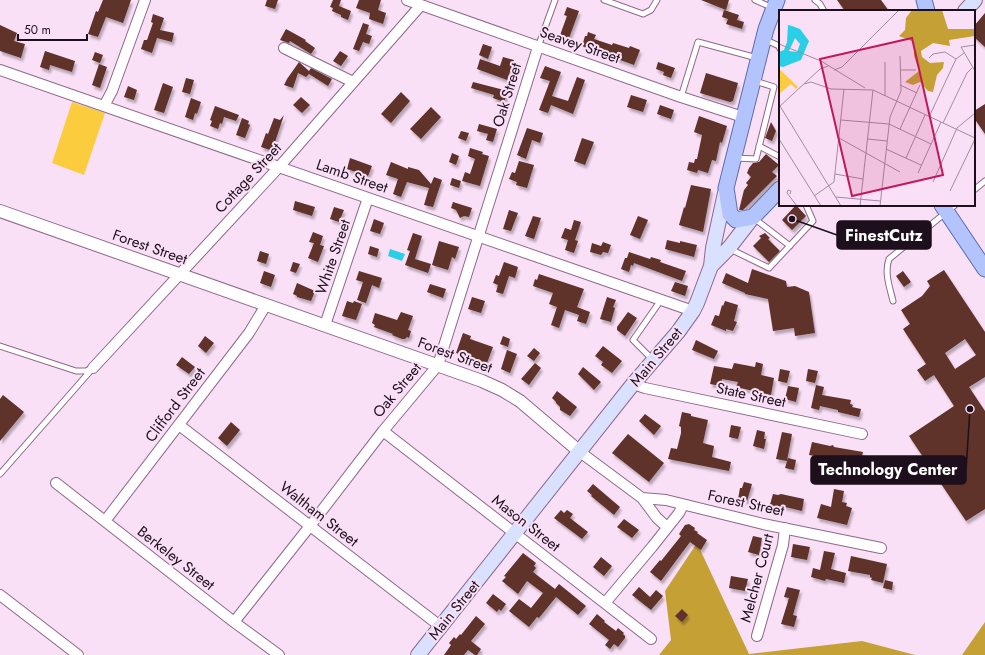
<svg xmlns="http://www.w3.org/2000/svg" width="985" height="655" viewBox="0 0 985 655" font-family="Jost,sans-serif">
  <defs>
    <filter id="shadow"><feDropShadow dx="2" dy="3.5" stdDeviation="1" flood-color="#0004"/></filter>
  </defs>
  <rect width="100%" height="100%" fill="#fae0f7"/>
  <path fill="#facc3e" d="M72,102L105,113L84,175L52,163Z"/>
  <path fill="#c5a135" d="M697,543L749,654L862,641L915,655H659L671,640L665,591Z
    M985,622V655H962Z"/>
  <path fill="#29cfe6" d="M390,249L405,254L402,261L388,256Z"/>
  <path fill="#5f3129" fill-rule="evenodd" filter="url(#shadow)" d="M103,0H131L123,23L106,17L98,37L88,34L96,11L98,12Z
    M267,0H278L275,9L265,6Z
    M333,0H341L339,6L351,11L348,20L341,17V15L332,11L333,8L330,7Z
    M359,0H381L378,10L386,13L383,24L369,19L370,13L356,8Z
    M701,0H729L726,10Z
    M837,0H881L889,11H845Z
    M567,7L579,11L568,41L559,38L567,16L564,15Z
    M724,10L739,15L737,20L744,22L742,29L726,24L728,19L722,17Z
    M985,13V47L974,37V26Z
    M153,14L164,18L160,30L174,33L172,42L157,38L152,53L141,49L144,40H147L153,23L151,22Z
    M363,23L369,25L366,34L372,36L369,44L363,42L359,51L353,49Z
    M0,25L17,33L14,41L25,44L21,58L0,51Z
    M286,29L306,40L305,41L315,48L311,54L290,41L289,43L280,40Z
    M588,32L596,35L594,39L612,45L613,43L629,48L630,46L640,50L634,65L582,46L585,36H587Z
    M483,44L492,47L488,59L479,55Z
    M45,51L75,61L72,72L50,65L49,70L40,67Z
    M340,51L348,56L341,66L333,61Z
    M95,52L103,55L100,63L92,60Z
    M503,57L514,60L507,80L477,69L480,59L500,66Z
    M299,62L309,71L311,68L332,79L328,86L309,74L306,77L298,73L293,88L284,85L287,79Z
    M658,62L675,68L671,78L663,75L664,72L656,69Z
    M99,64L107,67L100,88L92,85Z
    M545,66L561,72L552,96L568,101L577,77L585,80L573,114L551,105L548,113L539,110L550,81L540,78Z
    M706,73L738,83L733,101L730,102L700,93Z
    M186,78L194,80L190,94L182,92Z
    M473,82L504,90L503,92L507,93L504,102L493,98L494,95L471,88Z
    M163,83L173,87L164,113L154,110Z
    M128,86L137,90L134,100L124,97Z
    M401,92L410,101L391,123L381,114Z
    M631,95L647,100L643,112L627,107Z
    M301,97L310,105L302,113L293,105Z
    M191,98L201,102L197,114L195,113L193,120L185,117Z
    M985,104V134L974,118V111Z
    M660,105L674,110L671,119L657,114Z
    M215,106L239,115L236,121L224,117L222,124L220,123L218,129L210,126L212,121L210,120Z
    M431,107L441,117L421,139L410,129Z
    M284,115L273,148H271L270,150L261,147L266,133L268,134L274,118L280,120Z
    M699,116L727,126L722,143L720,142L716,161L712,160L708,173L698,170L697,173L687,170L689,162L694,163L695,159H697L702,135L694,132Z
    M242,118L249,121L248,124L250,125L245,138L236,135Z
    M771,122L776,131L772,141L765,138Z
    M479,124L497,129L493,142L486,140L488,134L477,131Z
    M527,128L543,133L540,143L532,140L526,159L517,155Z
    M461,131L469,133L466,141L458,138Z
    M582,138L594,142L585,165L574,161Z
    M470,148L483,152L482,154L489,156L480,186L462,181L465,172L470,174L475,159L468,156Z
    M452,153L459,156L456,165L449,162Z
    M766,154L779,165L772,172L777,176L743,210H739L744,190L748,185L746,183L751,177L747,173L749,168L753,163L759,162Z
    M350,158L372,166L368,176L347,169Z
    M519,161L534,165L527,188L516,185L517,182L509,179L512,172L515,173Z
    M391,162L408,169V167L419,170L431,184L434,177L442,180L433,207L424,205L429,188L407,182L401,197L393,194L398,179L386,175Z
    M452,178L461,181L459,188L450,185Z
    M691,185L711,189L703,232L679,225L684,207L685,208Z
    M295,201L315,207L312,216L293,210Z
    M453,202L472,208L469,217L464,216L460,218L456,210L451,208Z
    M796,205L806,216L792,230L782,220Z
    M334,207L344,210L339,222L330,219Z
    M509,210L518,213L511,231L503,229Z
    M533,216L541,218L534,239L525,236Z
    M638,216L648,220L640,239L630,235Z
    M374,219L384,223L380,234L370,231Z
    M574,220L581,222L575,240L578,241L574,253L565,250L568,240L561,238L565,228L571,230Z
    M313,232L323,236L320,245L316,244L324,246L318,262L308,258L314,243L309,242Z
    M413,233L422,236L415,259L431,264L428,273L405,265L410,251L407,250Z
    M765,233L770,238L768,239L780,251L769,262L753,246L761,238L759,236Z
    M667,240L680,243V241L697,245L694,257L665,249Z
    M439,241L459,247L455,259L452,257L448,270L432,265Z
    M603,242L611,245L608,253L603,252L601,255L590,252L592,243L601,246Z
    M370,246L379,249L377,257L368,254Z
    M260,251L269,254L266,264L257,261Z
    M629,252L650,259L651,257L661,260L660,262L686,271L682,281L634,263L633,266L631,265L629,272L621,269L625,258H627Z
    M293,262L300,264L296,273L290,271Z
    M504,262L518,267L515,278L509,276L503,294L496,292L498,285L493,283L496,275L499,276Z
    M752,269L786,281L787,287L795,286L809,292L815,333L795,336L794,328L773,331L768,299L745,294V293L722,283L726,273L748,283Z
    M944,270L985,332V377L969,387L985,411V509L966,521L909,436L954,406L934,375L925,381L917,370L926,364L903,329L910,324L901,310L922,296L930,286L927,281ZM965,339L976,355L955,369L945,353Z
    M264,271L275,275L271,287L260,283Z
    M359,271L382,278L379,288L372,285L366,303L357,300L363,282L356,280Z
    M903,271L911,282L904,287L896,276Z
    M539,274L584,289L577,307L590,312L586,324L577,321L579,315L565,310L559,328L551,325L557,307L549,304L553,293L533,286L535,279L537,280Z
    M675,282L688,286L685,296L671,291Z
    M297,283L315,291L311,301L297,297V296L293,294Z
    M430,284L446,289L443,298L427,292Z
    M472,297L485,301L481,313L468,309Z
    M607,297L616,300L613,307L615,308L611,322L600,319Z
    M347,301L353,303L354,301L362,304L356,320L342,316Z
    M725,301L738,305L734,321L737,322L733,331L726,329V331L711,325L715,315L719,316L722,305L723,306Z
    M401,312L413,316L408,330L411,331L409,338L407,337L405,339H402L392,335L393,334L374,327L375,325L372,323L375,313L397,320Z
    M628,312L637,318L625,336L617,330V327Z
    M463,333L471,336L470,339L493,347L487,363L456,353Z
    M205,336L214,343L206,353L198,346Z
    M503,336L510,339L508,347L500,344Z
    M696,340L718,351L714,359L692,350Z
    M603,346L622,361L612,373L601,365L603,362L595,356Z
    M534,348L540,353L534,361L527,356Z
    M507,350L517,354L510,373L501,369Z
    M182,357L195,367L189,374L176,365Z
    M756,362L763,364L761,375L774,378L771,395L736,387L738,382L722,379L721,386L710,384L714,366L732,369L734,363L755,367Z
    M535,363L541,368L529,385L521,379Z
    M583,367L601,382L594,390L578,374Z
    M780,369L790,371L787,383L778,381Z
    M808,369L818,371L815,383L806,381Z
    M816,385L824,387L822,395L851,400L850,404L853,405L852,407L861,409L859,417L838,412V410L820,406L819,410L811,408Z
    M788,386L799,388L796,402L785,399Z
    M557,391L577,407L570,416L560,410V407L556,403V402L552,398Z
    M3,395L24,412L0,441V399Z
    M682,412L691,414V416L708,420L703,443L714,446L712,457L731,462L729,471L668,459L671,448L677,449L681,433V427L679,426Z
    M645,414L661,426L654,435L639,421Z
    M231,422L240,430L227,446L218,438Z
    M731,425L741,427L738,439L729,437Z
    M757,430L765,432L764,439H766L764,449L753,446Z
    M782,432L792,434L787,461L776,459Z
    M628,434L664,463L649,482L612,453Z
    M812,442L830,446L833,445L834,447L863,452L858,474L826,466L827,458L809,455Z
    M788,458L796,460L794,470L785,468Z
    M744,482L752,484L747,501L738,499L740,488H742Z
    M593,484L620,507L614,515L591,496L592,495L587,491Z
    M834,489L844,491L842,502L847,503L846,506L852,508L847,525L817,518L821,504L831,507Z
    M773,494L778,495L781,494L804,499L802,511L781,506L780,510L769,508Z
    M561,510L564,513L567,510L573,514L570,518L588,532L582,539L554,518Z
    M624,519L639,530L632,538L617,527Z
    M689,524L695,528L694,530L698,532L697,533L707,540L701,550L690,542L661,581L650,572L660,560L661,561L681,536L679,534L685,525Z
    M753,536L762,538L759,555L748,552Z
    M793,544L810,547L807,560L791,557Z
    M824,551L835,553L831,569L846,573L844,583L826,579L825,581L811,577L813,568L820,570Z
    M523,553L536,563L534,566L536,568L533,572L555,589L559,584L586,606L578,615L556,597L539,618L537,617L529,627L509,611L519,599L531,608L543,593L527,581L518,594L502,581L506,577L504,576Z
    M851,556L887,564L883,583L871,580L872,578L870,577V575L848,571Z
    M601,557L612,566L604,576L593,567Z
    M731,576L748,579L745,591L729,588Z
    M885,580L893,582L892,590L883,588Z
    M639,587L650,597L656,590L663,596L651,610L632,595Z
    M787,587L800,590L793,615L797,616L794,627L781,624L789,598L784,597Z
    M493,594L506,604L501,611L499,609L497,612L486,603Z
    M682,609L688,615L682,622L675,616Z
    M597,614L605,621L604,622L616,631L618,628L624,633L623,634L625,636V638L618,647L614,644L610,649L605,645L609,640L589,624Z
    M476,616L485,624L471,641L481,649L477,655H475L468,650L464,655H444L451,645L449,643L454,637L456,639L460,634L461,635Z"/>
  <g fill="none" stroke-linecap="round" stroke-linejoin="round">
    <defs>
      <path id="service" d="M604,0L643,14L651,10L657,0
        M755,0L773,8
        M815,0L820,4L824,11
        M764,39L779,46L780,49
        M538,47L555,0
        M681,97L698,42L757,58
        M759,146L780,157
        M736,158L756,159L774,87L755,81
        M974,190L985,181
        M755,219L790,246
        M730,249L769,268L813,221L806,205
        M893,301C890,288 884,273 889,259L955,205
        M0,346L76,371H86L92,368
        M653,360L633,340L661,300
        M0,474L93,368"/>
      <path id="minor" d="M407,0L681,97L743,117
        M284,48L353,82
        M0,70L693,311
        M104,106L112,91L145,0
        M325,325L368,198
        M93,368L279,167L421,5
        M633,384L645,388L862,434
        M179,425L440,626
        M383,431L651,639
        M580,452L642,498L666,500L763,524L881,548
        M56,483L234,622L279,655
        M642,498L657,518L667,527
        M105,521L249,333L266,305
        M0,595L78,655
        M605,603L652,547L679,513L683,505
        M234,622L310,526L383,431L438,365L538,47
        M757,636L783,545L785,528"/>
      <path id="tertiary" d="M0,211L482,381L502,390L520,401L580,452"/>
      <path id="secondary" d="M965,11L975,0
        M711,266L729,248L753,217
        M418,655L633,384L678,332L693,311L697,303L711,266L713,248L725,193"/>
      <path id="primary" d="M777,0L766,29L726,188L730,214L736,220L753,217L780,189
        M924,0L927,11
        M942,205L985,269"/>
    </defs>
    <use href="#service" stroke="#8e688a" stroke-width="7"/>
    <use href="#minor" stroke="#8e688a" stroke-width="12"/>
    <use href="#tertiary" stroke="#8e688a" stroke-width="14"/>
    <use href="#secondary" stroke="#8e688a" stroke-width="16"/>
    <use href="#primary" stroke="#5d6bad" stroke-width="17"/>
    <use href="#service" stroke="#fff" stroke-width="5"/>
    <use href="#minor" stroke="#fff" stroke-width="10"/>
    <use href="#tertiary" stroke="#fff" stroke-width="12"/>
    <use href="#secondary" stroke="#d9e1fe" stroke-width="14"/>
    <use href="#primary" stroke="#b3c4fd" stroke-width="15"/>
  </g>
  <g text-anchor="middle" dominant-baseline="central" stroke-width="4" stroke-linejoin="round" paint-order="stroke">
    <g font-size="15" fill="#1d0f1c" stroke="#fae0f7">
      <text transform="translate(580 45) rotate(19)">Seavey Street</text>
      <text transform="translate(507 95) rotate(-73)">Oak Street</text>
      <text transform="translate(352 176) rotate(19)">Lamb Street</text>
      <text transform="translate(248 178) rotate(-47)">Cottage Street</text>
      <text transform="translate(150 247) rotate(19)">Forest Street</text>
      <text transform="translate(333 257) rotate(-71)">White Street</text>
      <text transform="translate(455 355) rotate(20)">Forest Street</text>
      <text transform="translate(656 357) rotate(-50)">Main Street</text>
      <text transform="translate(397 390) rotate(-50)">Oak Street</text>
      <text transform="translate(751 395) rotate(12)">State Street</text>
      <text transform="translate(175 405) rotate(-53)">Clifford Street</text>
      <text transform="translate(746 503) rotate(12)">Forest Street</text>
      <text transform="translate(319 514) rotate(38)">Waltham Street</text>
      <text transform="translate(526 523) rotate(38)">Mason Street</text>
      <text transform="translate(176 558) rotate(38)">Berkeley Street</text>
      <text transform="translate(757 578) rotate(-75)">Melcher Court</text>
      <text transform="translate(454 610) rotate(-51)">Main Street</text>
    </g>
  </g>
  <g transform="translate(779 10)">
    <rect width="196" height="196" fill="#fae0f7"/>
    <path d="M0,59L14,72L19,77L17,79L12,74L0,84Z" fill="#facc3e"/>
    <path d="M133,0H163L169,19H196V26L170,30L171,36L154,33L142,41L143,47L151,53L165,52L164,58L158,65L154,82L149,81L141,72L134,75L126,72L140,61L135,46V32L120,26L126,20L127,8Z" fill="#c5a135"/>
    <path d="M9,15L13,16L15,21L13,16L21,19L30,31L22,50L4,57L0,56V42L5,40L8,32ZM16,28L21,34L18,42L10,41Z" fill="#29cfe6" fill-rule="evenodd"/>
    <path fill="none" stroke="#a28c9f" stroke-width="1" d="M0,34L42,51L86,78M196,35L182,37L196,61M150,48L154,44L166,42L177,49M106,52V86M55,60L63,57L120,0M121,60H137M25,74L32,72L52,79L94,80L196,128M121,75L138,83M1,96L62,196M0,97L41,59L49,56M150,107L177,49L185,43M62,110L110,114L152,134M164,113L188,63L193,58M121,119L141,75M60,128L121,162M0,129L42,196M89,129L108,131M107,139L142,155M127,148L146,105M139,163L162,112M56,164L84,169M154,172L178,118L196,103M171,181L196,129M11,184L12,181L9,180L8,183L18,196M35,186L55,172L65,79M57,187L101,191M81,196L94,80M101,196L111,107L122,81L121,46"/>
    <path fill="#c2185b" fill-opacity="0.15" stroke="#c2185b" stroke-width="2" d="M133,28L164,165L73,186L41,49Z"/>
    <rect width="196" height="196" fill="none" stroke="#1d0f1c" stroke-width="2"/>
  </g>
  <path fill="none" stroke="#1d0f1c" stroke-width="1.5" d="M792 219L837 235M970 409L966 470"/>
  <g fill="#1d0f1c" stroke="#fae0f7" stroke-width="1.5">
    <circle cx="792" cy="219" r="4"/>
    <circle cx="970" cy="409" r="4"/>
  </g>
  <g fill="#1d0f1c" stroke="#1d0f1c" stroke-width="1.5">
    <rect x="837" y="221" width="94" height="28" rx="4"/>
    <rect x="811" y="456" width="155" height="28" rx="4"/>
  </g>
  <g font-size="16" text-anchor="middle" font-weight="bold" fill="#fff">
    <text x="884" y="241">FinestCutz</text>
    <text x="888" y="475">Technology Center</text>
  </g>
  <path d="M18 34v6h69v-6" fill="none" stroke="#1d0f1c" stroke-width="2"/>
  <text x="24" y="34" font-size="12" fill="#1d0f1c" stroke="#fae0f7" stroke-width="3" paint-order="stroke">50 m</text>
</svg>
